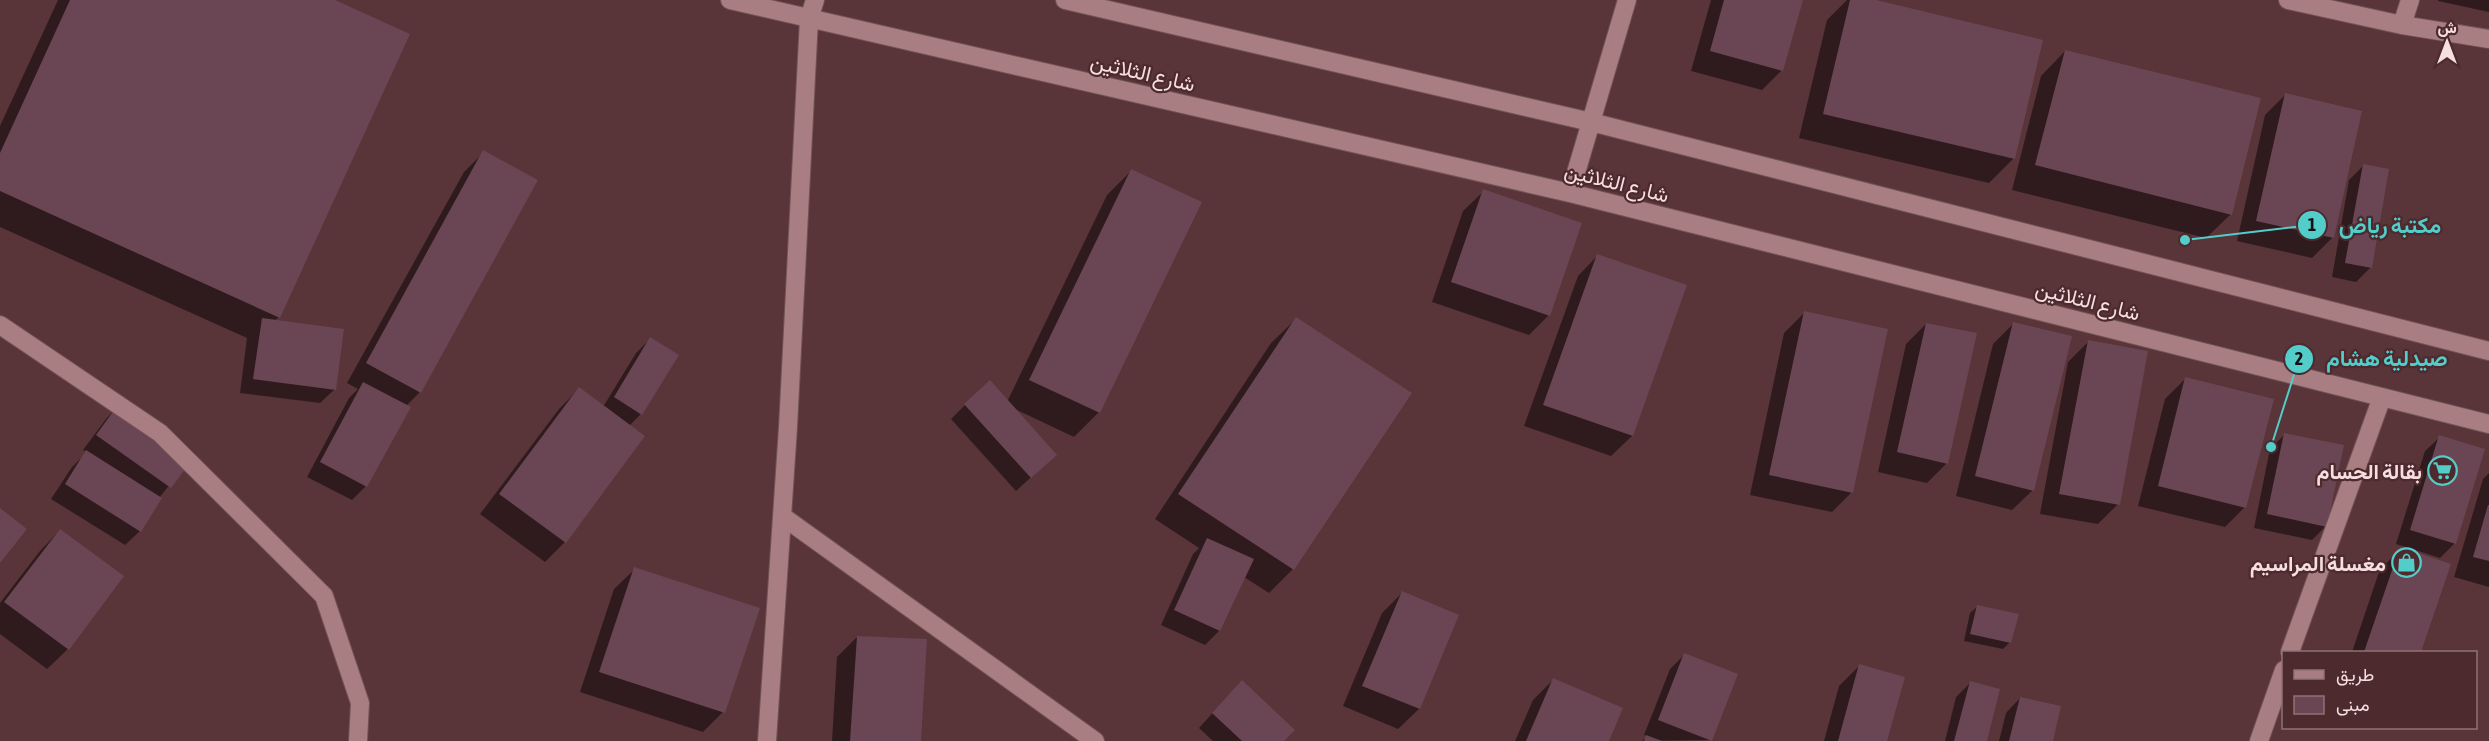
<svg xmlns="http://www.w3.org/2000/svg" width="2489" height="741" viewBox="0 0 2489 741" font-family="'Asap Condensed',Vazirmatn,sans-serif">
  <rect width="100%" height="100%" fill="#593438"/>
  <path fill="#0007" d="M58,0H332L279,317L274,321L335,389L320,403L240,393L247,338L0,227V126Z
    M1711,0H1802L1782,70L1762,90L1691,71Z
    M1847,0H1870L2014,158L1989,183L1799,138L1827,20Z
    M2438,0H2489V12L2438,1Z
    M2065,51L2231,214L2206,238L2012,190L2041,76Z
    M2285,95L2360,112L2332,238L2312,258L2237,241L2265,115Z
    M484,152L420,392L406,406L366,486L352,500L307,477L349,398L358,389L347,383L464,172Z
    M2363,166L2370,268L2356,282L2332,277L2349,180Z
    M1131,171L1200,203L1099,412L1074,437L1013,408L1040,469L1016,491L951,419L965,405L1007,402L1107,195Z
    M1484,191L1549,315L1529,335L1432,302L1463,211Z
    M1598,255L1685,286L1632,436L1611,456L1524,426L1578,276Z
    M1804,313L1852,492L1832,512L1750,495L1784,333Z
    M1296,319L1293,569L1269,593L1244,577L1219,631L1205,645L1161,625L1193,554L1199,548L1155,519L1271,343Z
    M1926,324L1947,463L1927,483L1878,472L1906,344Z
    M2013,324L2033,490L2012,510L1956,496L1993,344Z
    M650,339L641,414L629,426L565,542L545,562L480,514L559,409L579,389L603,407L636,353Z
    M2088,342L2118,504L2098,524L2040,514L2068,362Z
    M2185,379L2245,507L2225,527L2138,506L2165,399Z
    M120,404L193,456L159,498L140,531L125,545L51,499L72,467L87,452L83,450L106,419Z
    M2285,434L2326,526L2312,540L2254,528L2270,449Z
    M2440,437L2483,450L2454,544L2440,558L2396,544L2425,451Z
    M2489,473V587L2454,577L2483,479Z
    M60,530L122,576L68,649L47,669L0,634V603L40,551Z
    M2401,549L2449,565L2419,652H2352L2380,569Z
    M635,569L723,712L703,732L580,692L614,589Z
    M1402,593L1458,616L1419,709L1398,729L1343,706L1382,613Z
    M1978,606L2010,642L2003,649L1964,641L1970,613Z
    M857,637L920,741H832L837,657Z
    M1684,655L1736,674L1710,740L1642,741L1647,736L1644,735L1670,669Z
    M1859,666L1885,741H1824L1839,686Z
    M1553,680L1607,741H1515L1533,700Z
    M1970,683L1985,741H1945L1956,697Z
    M1228,696L1282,741H1213L1199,728Z
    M2020,698L2051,741H1999L2006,713Z"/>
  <path fill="#6a4655" d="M70,0H335L410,34L280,318L0,191V153Z
    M1724,0H1803L1783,71L1710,51Z
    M1850,0H1876L2043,40L2015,159L1823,114Z
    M2065,50L2261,98L2232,215L2035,165Z
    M2285,93L2362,111L2334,238L2256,221Z
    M483,150L538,180L421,393L366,363Z
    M2363,164L2389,169L2372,268L2345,263Z
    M1131,169L1202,202L1100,413L1029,380Z
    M1483,189L1582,223L1550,316L1451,282Z
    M1597,254L1687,285L1633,436L1543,405Z
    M1804,311L1888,329L1853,493L1769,475Z
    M1296,317L1412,393L1294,570L1178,494Z
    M262,318L344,329L336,390L253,379Z
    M2013,322L2072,336L2034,491L1975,476Z
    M1926,323L1977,333L1948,464L1897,452Z
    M650,337L679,355L642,415L614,397Z
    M2088,340L2148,351L2120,505L2059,494Z
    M2185,377L2274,399L2246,508L2158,486Z
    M990,380L1057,455L1031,478L964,404Z
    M363,382L411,407L367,487L320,462Z
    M579,387L645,436L566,543L499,494Z
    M120,402L195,456L171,488L96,435Z
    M2284,433L2344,445L2327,527L2267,514Z
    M2439,435L2485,449L2456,544L2410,530Z
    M86,450L162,498L141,532L65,484Z
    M2488,505H2489V561L2473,557Z
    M0,508L27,529L0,563Z
    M60,529L124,576L69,650L4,602Z
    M1207,538L1254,559L1220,631L1174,610Z
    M2400,547L2451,564L2421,652H2364Z
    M634,567L760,608L725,713L599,672Z
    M1402,591L1459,615L1420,709L1362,686Z
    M1977,605L2019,614L2011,643L1970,634Z
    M857,636L927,639L921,741H850Z
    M1684,653L1738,674L1712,741L1658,720Z
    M1859,664L1905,677L1887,741H1838Z
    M1553,678L1623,708L1609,741H1526Z
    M1242,680L1295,730L1284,741H1242L1212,713Z
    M1970,681L2000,689L1987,741H1954Z
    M2020,697L2061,706L2053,741H2009Z
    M1646,735L1662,741H1644Z"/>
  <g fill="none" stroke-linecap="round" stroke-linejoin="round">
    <defs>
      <path id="minor" d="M730,0L1570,193L2489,424
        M1065,0L1591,122L2489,351
        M2288,0L2402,25L2489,39
        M2402,25L2410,0
        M1570,193L1627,0
        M0,325L160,433L324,596L360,703L358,741
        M782,516L1095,741
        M2290,652L2382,397
        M767,741L788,427L809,19L815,0
        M2259,741L2284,670"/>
    </defs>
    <use href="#minor" stroke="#715255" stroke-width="20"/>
    <use href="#minor" stroke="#a97e82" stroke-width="18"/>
  </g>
  <defs>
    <symbol id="supermarket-ring" viewBox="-11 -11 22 22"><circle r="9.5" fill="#4d2a2e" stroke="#53cdca" stroke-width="1.5"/><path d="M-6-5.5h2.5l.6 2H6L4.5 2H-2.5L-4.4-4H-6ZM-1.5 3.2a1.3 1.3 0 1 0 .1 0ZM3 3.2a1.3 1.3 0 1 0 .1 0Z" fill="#53cdca"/></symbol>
    <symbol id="shop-ring" viewBox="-11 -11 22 22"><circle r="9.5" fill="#4d2a2e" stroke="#53cdca" stroke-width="1.5"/><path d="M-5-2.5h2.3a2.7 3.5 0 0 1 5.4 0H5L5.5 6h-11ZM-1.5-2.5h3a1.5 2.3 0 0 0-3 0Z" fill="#53cdca"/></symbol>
  </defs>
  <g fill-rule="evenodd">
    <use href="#supermarket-ring" x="2426" y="454" width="33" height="33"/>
    <use href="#shop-ring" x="2390" y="546" width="33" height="33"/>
  </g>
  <g text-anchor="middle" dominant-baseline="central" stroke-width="4.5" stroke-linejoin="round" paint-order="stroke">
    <g font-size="21" fill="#f7dfe0" stroke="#4d2a2e">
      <text transform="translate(1143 72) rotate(13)">شارع الثلاثين</text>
      <text transform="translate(1617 182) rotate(14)">شارع الثلاثين</text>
      <text transform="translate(2088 300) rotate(14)">شارع الثلاثين</text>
    </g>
    <g font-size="21" font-weight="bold" fill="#f7dfe0" stroke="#4d2a2e" text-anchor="end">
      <text x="2422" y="471">بقالة الحسام</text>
      <text x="2386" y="563">مغسلة المراسيم</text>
    </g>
  </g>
  <path fill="none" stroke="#53cdca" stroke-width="2" d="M2185 240L2312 225M2271 447L2299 359"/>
  <g fill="#53cdca" stroke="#4d2a2e" stroke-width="2">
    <circle cx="2185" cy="240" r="6"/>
    <circle cx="2271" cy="447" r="6"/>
    <circle cx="2312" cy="225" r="15"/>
    <circle cx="2299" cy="359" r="15"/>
  </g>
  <g font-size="18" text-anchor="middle" font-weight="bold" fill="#111">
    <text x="2312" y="231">1</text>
    <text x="2299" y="365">2</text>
  </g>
  <g font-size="22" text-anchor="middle" font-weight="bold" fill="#53cdca" stroke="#4d2a2e" stroke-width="4.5" stroke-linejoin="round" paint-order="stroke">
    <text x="2390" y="233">مكتبة رياض</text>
    <text x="2387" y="366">صيدلية هشام</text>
  </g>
  <rect x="2282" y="651" width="195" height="78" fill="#4d2a2e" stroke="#917275" stroke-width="1.5"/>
  <rect x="2294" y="670" width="30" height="9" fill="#a97e82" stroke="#917275" stroke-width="1.5"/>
  <text x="2336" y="681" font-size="18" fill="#f7dfe0">طريق</text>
  <rect x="2294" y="696" width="30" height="18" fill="#6a4655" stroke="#917275" stroke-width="1.5"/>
  <text x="2336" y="711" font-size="18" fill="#f7dfe0">مبنى</text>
  <g transform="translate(2447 42)" stroke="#4d2a2e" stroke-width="4.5" paint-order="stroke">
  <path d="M0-4.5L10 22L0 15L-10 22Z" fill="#f7dfe0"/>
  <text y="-9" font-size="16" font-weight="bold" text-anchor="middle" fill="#f7dfe0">ش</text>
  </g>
</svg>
